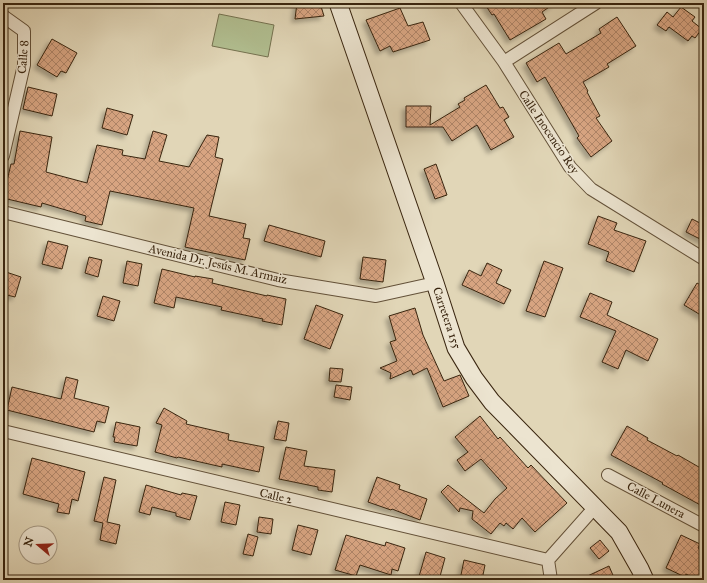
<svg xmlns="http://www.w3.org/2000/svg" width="707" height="583" viewBox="0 0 707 583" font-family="'IM FELL Great Primer',serif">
  <defs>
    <pattern id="building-cross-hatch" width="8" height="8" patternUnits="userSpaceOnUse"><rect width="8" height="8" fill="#d7a481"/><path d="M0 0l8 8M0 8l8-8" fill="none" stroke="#af8568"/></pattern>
    <filter id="shadow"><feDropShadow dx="-3.5" dy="3.5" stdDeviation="2" flood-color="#0004"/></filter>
  </defs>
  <rect width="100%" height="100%" fill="#e1d6b7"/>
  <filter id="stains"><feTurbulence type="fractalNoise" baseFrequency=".005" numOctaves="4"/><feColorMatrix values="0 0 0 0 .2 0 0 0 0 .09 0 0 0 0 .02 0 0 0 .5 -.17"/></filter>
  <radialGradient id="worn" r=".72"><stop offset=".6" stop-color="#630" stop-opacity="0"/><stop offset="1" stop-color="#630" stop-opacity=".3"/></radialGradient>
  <path fill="#b1be90" stroke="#757250" d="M219,14L274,25L268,57L212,46Z"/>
  <path fill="url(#building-cross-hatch)" stroke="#39250f" filter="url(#shadow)" d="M297,3H320L324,16L295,19Z
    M484,3H555L542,12L546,19L510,40L494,14L492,15Z
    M681,7L695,17L692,21L702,29L695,38L692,36L688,41L669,27L666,31L657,25L667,12L673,17Z
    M400,8L408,26L423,22L430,40L393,52L390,46L380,51L366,20Z
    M617,17L636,46L607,64L609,67L583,82L588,91L587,92L600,116L596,118L612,141L591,157L577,138L579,136L545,77L537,82L526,63L559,43L566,54L601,33L599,29Z
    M52,39L77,53L66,73L61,71L57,77L37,65Z
    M486,85L500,108L503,107L509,117L504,120L514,137L491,150L477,125L452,141L443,127H406V106H431L430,125L460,107L458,104L465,100L464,98Z
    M28,87L57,94L52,116L23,109Z
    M107,108L133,115L127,135L102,128Z
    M20,131L52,137L46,172L87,183L97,145L123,150L122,155L145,159L153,131L167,135L159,161L189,167L207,135L219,137L215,157L223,159L209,216L246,224L243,238L250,239L245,260L185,247L194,208L110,191L102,225L85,221L86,216L42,203L41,207L3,198L11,164H14Z
    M436,164L447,195L435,199L424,169Z
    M598,216L617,223L614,230L646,241L634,272L606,261L609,252L588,244Z
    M692,219L704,225V241L686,232Z
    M269,225L325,241L321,257L264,241Z
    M48,241L68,246L62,269L42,264Z
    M89,257L102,260L98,277L85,273Z
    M363,257L386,260L383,282L360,279Z
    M127,261L142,264L138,286L123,283Z
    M544,261L563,268L545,317L526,311Z
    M487,263L502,270L496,283L511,290L504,304L462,285L469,270L481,276Z
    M162,269L195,277V276L213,279L212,283L267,296V295L286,299L282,325L262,321L263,319L221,310L222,307L176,297L174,308L154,303Z
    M3,271L21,277L15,297L3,294Z
    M697,283L704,287V317L684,305Z
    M590,293L612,302L607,315L658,339L648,361L626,350L618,369L602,362L616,331L580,317Z
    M103,296L120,301L114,321L97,316Z
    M316,305L343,315L330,349L304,339Z
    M415,308L423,335L444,381L460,375L469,396L443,407L427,368L413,375L411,370L390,379L391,373L380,368L397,361L390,342L396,340L389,316Z
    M330,368L343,369L341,382L329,381Z
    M66,377L78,380L74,398L109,407L105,423L97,421L94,432L7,410L12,387L61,399Z
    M336,385L352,387L350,400L334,397Z
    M164,408L187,421L186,424L229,434L228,440L264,447L259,472L222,464V467L178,457L177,458L155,452L162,425L156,423Z
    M480,416L498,439L500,437L528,468L531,465L567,503L535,532L522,518L513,529L506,523L504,526L500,523L491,534L472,519L473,511L460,508L459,512L441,492L448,485L484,513L495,499L507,488L481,459L465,471L457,460L468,452L455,437Z
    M278,421L289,423L286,441L274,439Z
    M116,422L140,427L137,446L114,442L115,437H113Z
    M627,426L648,438L647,440L677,456L678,455L704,470V507L662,484L663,483L611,455Z
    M286,447L307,451L304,466L335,470L332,492L318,490V487L279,479Z
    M32,458L85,472L78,501L72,499L69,514L57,512L59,504L23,494Z
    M104,477L116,480L107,522L120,525L116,544L100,540L103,523L94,521Z
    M377,477L400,485L399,489L427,499L420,520L392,509L391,510L368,502Z
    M146,485L181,495L182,493L197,496L190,520L176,516V513L152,507L150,515L139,512Z
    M225,502L240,505L236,525L221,522Z
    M259,517L273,519L271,534L257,532Z
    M298,525L318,530L311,555L292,550Z
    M248,534L258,537L253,556L243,554Z
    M346,535L385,546L386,542L405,548L398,571L392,569L391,575L360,565L356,576L335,570Z
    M681,535L700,544L698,548L704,551V580H698L686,574L685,577L666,568Z
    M600,540L609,551L599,559L590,548Z
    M426,552L445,558L439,580H418Z
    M464,560L485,565L482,580H460Z
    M609,566L615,580H579Z"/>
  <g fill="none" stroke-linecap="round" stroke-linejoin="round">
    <defs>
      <path id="street" d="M461,3L504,62L570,167L591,189L704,259
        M3,16L24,31V65L3,156
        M504,62L596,3
        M3,212L278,280L376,296L435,283
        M3,431L548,560
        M608,475L704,526
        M548,560L595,507
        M548,560L551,580"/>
      <path id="secondary" d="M338,3L435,283L456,348L474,378L492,402L619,532L640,569L645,580"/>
    </defs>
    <use href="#street" stroke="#635139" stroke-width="14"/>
    <use href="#secondary" stroke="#39250f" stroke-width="19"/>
    <use href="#street" stroke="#ece4d0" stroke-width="12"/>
    <use href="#secondary" stroke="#ece4d0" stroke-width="17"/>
  </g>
  <g text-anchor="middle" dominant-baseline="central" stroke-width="3" stroke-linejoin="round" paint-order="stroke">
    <g font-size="12" fill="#39250f" stroke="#ece4d0">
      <text transform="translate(23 57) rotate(-86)">Calle 8</text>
      <text transform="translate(549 132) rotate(56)">Calle Inocencio Rey</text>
      <text transform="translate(218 264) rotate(13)">Avenida Dr. Jesús M. Armaiz</text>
      <text transform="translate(447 318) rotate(71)">Carretera 155</text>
      <text transform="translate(276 496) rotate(13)">Calle 2</text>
      <text transform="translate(656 500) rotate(28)">Calle Lunera</text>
    </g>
  </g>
  <rect width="707" height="583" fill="none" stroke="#e1d6b7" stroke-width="16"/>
  <rect x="4" y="4" width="699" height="575" fill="none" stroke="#39250f" stroke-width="2"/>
  <rect x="8" y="8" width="691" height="567" fill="none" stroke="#39250f"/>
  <g transform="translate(38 545) rotate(289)"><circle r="19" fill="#ece4d0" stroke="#a49883"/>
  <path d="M0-3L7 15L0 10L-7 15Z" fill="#8f2418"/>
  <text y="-6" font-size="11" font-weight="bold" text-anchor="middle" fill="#39250f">N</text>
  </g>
  <rect width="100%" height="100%" filter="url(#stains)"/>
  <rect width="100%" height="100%" fill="url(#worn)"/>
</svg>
